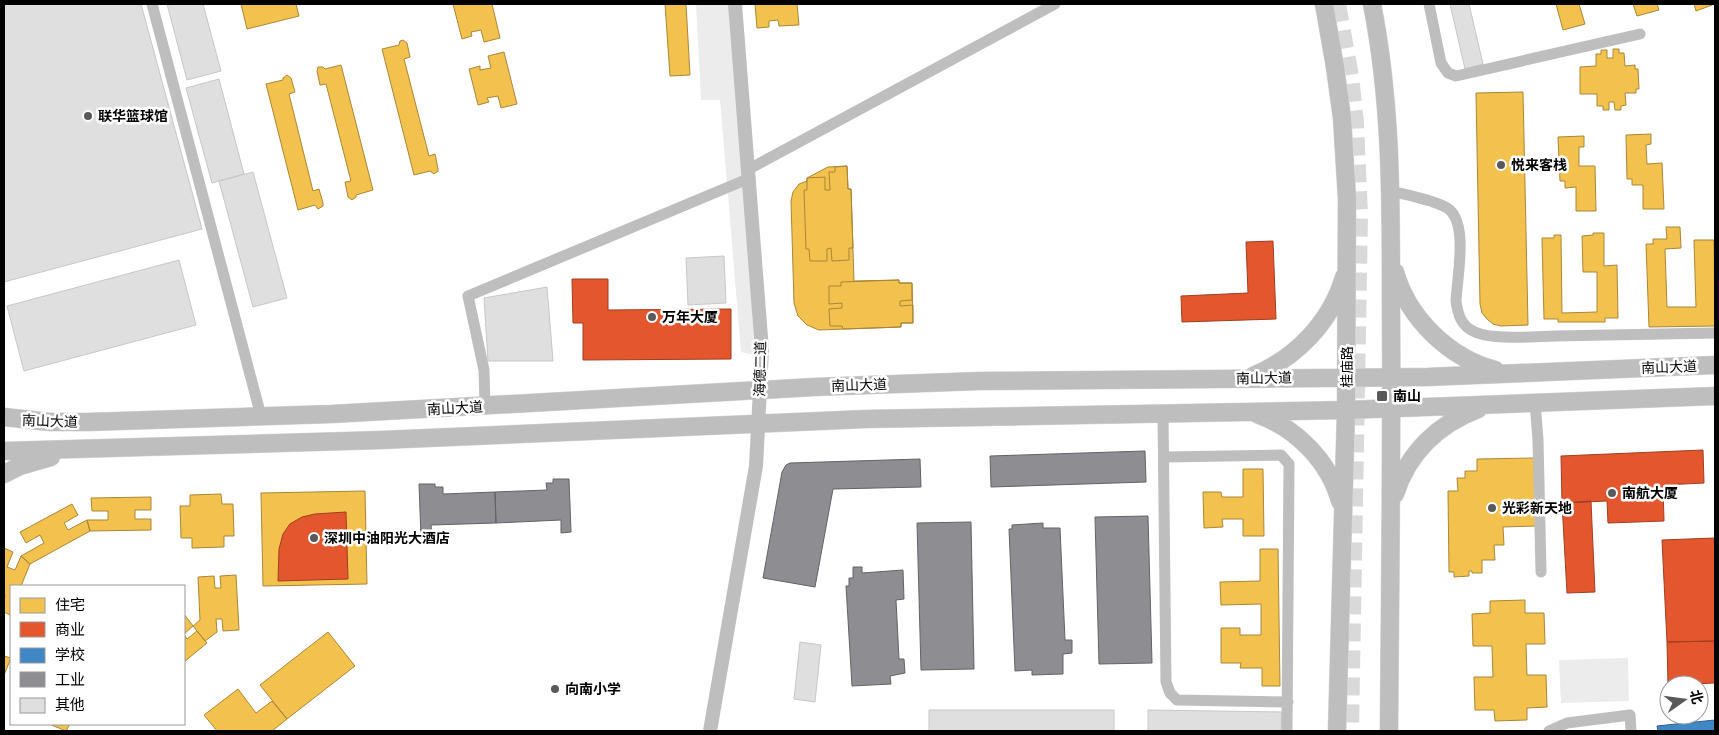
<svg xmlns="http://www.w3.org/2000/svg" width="1719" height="735" viewBox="0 0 1719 735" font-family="Quicksand,'Noto Sans SC',sans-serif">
  <rect width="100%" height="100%" fill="#fff"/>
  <path fill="#ececec" d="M696,4H730L743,166L755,355L741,352L720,100H701Z
    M1628,658L1629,701L1561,703L1559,660Z"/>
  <path fill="#f2c14e" stroke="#a98737" d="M241,4H296L299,16L247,29Z
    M453,4H492L500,38L484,42L481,30L471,32L472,36L462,39Z
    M665,4H686L690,75L670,76Z
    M755,4H797L799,25L779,26L778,20L769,21V27L757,28Z
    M1556,4H1579L1585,24L1563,30Z
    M1633,4H1657L1659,10L1637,16Z
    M1694,4H1715L1696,11Z
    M403,40L407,43L410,57L404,59L429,156L435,154L438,169V171L434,174L430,171L414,175L382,49L399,45L400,41Z
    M1613,49H1619V53H1624L1625,66L1635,65V69H1638L1639,89H1636V93H1625L1626,105L1621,106V110H1615L1614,102H1609V110H1603V106H1597V94H1580V67L1596,66V54H1601V50H1607V58H1613Z
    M504,52L517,104L501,108L498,96L487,98L489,102L478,105L469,69L480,66V70L491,68L488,56Z
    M341,65L373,190L356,195V197L352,200L348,197L345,182L351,181L326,84L320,85L317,71L318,67H323L325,69Z
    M287,75L291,78L295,92L289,94L313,191L319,189L323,203V206L318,209L315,205L298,210L266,84L283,80V78Z
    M1523,92L1528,325L1501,326L1493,324L1487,319L1482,313L1480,304L1476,93Z
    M1651,134V144L1646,145L1647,164L1662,163L1664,209H1643V185H1632V179H1627L1626,135Z
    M1584,136V147H1579V166H1595L1596,211H1576V187L1565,188V181H1560L1558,137Z
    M847,166L848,189H851L853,248H849V260L832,261L831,248L827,249V261H810L809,249H806L804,190H807V178L825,177V190H830L829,172H835V167Z
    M847,166L848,189H851L854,281L899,280V283H912L913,323H901V327L819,330L807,325L798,316L794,303L791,201L793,192L799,184L807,181V178L828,167Z
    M1666,227H1680L1681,248L1665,249L1667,307H1696L1694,240H1714L1715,326L1649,327L1646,244H1653V239H1667Z
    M1593,233H1604V266L1617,265L1618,318H1605V322H1558V319H1544L1542,238H1554V235H1561L1562,313L1597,312V272H1583L1582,236L1593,235Z
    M899,280V283H912V300L900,301V306L913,305V323H901V327L843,329L842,326H830L829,309L842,308V303L829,304V286H841V282Z
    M1534,458L1536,526L1503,527L1504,545H1494L1495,560H1482V573H1472V571H1469V576L1454,577V572H1449L1448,491H1458L1457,478H1465V471H1477V459Z
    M1243,469H1263L1264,536H1243V519H1222L1223,527L1204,528L1203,492H1221L1222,497H1243Z
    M365,491L367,584L263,586L261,493Z
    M221,494L222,504H233L234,536H224V547L192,548V538H181L180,506H190V495Z
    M151,497V510H135V519H151V530L90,531L87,520H108V511H92L91,498Z
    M72,504L78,515L64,523L68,530L87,520L90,531L30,564L21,556L44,543L40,535L26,543L20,532Z
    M4,548L13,552L7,567L15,570L21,556L30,564L21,586H11V611L10,615L4,612V599L5,595L4,594Z
    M1260,549H1278L1280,686H1262V668H1240L1241,663H1221V628H1240V635H1261V604L1221,605L1220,582L1260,581Z
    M236,575L239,630L223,631L222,619H216L217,632L205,641L193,626L200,620L198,577L214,576L215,588H221L220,576Z
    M1525,600V613H1544L1545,644H1526L1527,675H1546L1547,707L1527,708V720L1495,721L1494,710H1475L1474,677H1493L1492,646H1473L1472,614L1490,613V601Z
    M184,614L193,626L184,634Z
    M197,631L207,643L184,662V634L187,639Z
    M328,632L355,666L287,719L260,685Z
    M4,656L11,658L4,675Z
    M238,689L256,713L272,701L287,719L272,731H217L204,715Z
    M49,724H70L66,731Z"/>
  <path fill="#e4572e" stroke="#a03d20" d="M1273,241L1276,319L1182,322L1181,296L1248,293L1246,242Z
    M572,279H608V310L731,309V359L583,360V323H573Z
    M1703,450L1704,483L1663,485L1664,521L1608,523L1607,501L1562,503L1561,456Z
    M1591,501L1595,592L1567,593L1562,503Z
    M346,512L348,579L278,581L279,549L283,534L290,524L302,517L315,514Z
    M1715,538V641L1667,642L1662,540Z
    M1715,641V683L1668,685L1667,642Z"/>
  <path fill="#3f88c5" stroke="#2c5f8a" d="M1715,720V731H1658L1657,726Z"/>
  <path fill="#8d8d92" stroke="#636366" d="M1145,451L1146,482L991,487L990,456Z
    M920,459L921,487L833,489L815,587L763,578L782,472L786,465L790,463Z
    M553,479H569L571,532L561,533V520L496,523L495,492L547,490L546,483H553Z
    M419,484H435V487H443V494L495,492L496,523L431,525L432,537H421Z
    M1148,516L1152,663L1099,664L1095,517Z
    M971,522L974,669L921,670L917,523Z
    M1043,523V528H1060L1065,640H1072V653L1063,654V674L1032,675V670L1015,671L1009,529H1012V525Z
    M853,567H862V573L903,570L904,599L896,600L899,659H904L905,673L890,676L891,684L852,686L846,586H849V578H853Z"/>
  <path fill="#dfdfdf" stroke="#c7c7c7" d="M4,4H141L202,229L4,282Z
    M167,4H203L221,71L187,80Z
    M1450,4H1469L1483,64L1465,69Z
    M219,79L244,174L212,183L186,88Z
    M253,172L287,298L253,307L219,181Z
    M724,256L726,303L688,305L686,258Z
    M179,260L196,325L24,371L7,306Z
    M547,287L553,361H488L484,298Z
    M800,642L821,645L815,702L794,699Z
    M929,710H1114V731H929Z
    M1148,710L1282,712L1281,731H1148Z"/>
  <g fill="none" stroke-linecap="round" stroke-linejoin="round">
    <path stroke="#d9d9d9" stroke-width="18" stroke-dasharray="18 9" stroke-linecap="butt" d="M1337,4L1350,76L1355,123L1359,215L1350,731"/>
    <defs>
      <path id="primary" d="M1324,4L1335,67L1342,118L1347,199L1346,410L1337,731
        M1372,4C1392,105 1391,206 1391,308C1392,449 1390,590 1389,731
        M1395,272C1408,318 1449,358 1495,370
        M1253,376C1296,358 1331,322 1344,277
        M1257,414C1296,428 1329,461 1340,501
        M4,417L50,422H89L332,414L814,387L980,381L1427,377L1715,365
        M4,451L381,440L866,419L1346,410L1715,396
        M4,474L20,466L51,457
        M1395,494C1408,453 1438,424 1478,409"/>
    </defs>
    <use href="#primary" stroke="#dbdbdb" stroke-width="19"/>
    <path stroke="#bebebe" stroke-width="11" d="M152,4L261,416
      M1429,4L1441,63L1448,73L1456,76L1640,34
      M749,169L1055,4
      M1391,191C1406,195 1435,200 1447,208C1469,221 1457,278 1456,301C1458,315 1461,326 1475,332C1493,340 1534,337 1555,336C1608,335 1662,334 1715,333
      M1535,402L1538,440L1541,572
      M485,406L484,370L468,296L750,178
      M1163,414L1166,682L1170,693L1177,700L1288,702
      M1165,457L1281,455L1289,464L1287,731
      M1549,731L1567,723L1630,715L1631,731"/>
    <path stroke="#bebebe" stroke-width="14" d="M710,731L756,466L762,350L735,4"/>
    <use href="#primary" stroke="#bebebe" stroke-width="18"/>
  </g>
  <g fill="#595959" stroke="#fff" stroke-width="2">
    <circle cx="88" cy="116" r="5"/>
    <circle cx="1501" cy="165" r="5"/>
    <circle cx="652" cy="317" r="5"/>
    <rect x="1376" y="390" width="12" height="12" rx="2.5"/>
    <circle cx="1612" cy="493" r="5"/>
    <circle cx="1492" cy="508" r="5"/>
    <circle cx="314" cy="538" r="5"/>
    <circle cx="555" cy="689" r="5"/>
  </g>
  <g text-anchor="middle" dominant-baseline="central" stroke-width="5" stroke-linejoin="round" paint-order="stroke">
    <g font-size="14" font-weight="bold" fill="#000" stroke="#fff" text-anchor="start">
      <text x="98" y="116">联华篮球馆</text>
      <text x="1511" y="165">悦来客栈</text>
      <text x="662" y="317">万年大厦</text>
      <text x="1393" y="396">南山</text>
      <text x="1622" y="493">南航大厦</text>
      <text x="1502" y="508">光彩新天地</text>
      <text x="324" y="538">深圳中油阳光大酒店</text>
      <text x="565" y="689">向南小学</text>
    </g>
    <g font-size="14" fill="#000" stroke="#fff">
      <text transform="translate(1347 367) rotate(-90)">桂庙路</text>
      <text transform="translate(1669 367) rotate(-2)">南山大道</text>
      <text transform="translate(760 369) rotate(-89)">海德二道</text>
      <text transform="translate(1264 378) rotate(-1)">南山大道</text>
      <text transform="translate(859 385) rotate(-2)">南山大道</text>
      <text transform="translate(455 408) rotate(-3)">南山大道</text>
      <text transform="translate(50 421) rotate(2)">南山大道</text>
    </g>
  </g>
  <rect width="1719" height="735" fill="none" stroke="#000000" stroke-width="10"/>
  <rect x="10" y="585" width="175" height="140" fill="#ffffff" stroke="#999999"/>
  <rect x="20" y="598" width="25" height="15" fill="#f2c14e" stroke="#999999"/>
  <text x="55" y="610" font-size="15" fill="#000000">住宅</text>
  <rect x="20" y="622" width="25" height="15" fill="#e4572e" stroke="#999999"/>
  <text x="55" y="635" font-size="15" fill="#000000">商业</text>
  <rect x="20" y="648" width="25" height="15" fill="#3f88c5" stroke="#999999"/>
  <text x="55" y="660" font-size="15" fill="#000000">学校</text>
  <rect x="20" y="672" width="25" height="15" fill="#8d8d92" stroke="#999999"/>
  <text x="55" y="685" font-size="15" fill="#000000">工业</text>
  <rect x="20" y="698" width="25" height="15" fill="#dfdfdf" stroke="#999999"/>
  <text x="55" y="710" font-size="15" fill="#000000">其他</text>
  <g transform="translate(1684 700) rotate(76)"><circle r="24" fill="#ffffff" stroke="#999999"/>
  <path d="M0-4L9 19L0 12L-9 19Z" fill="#595959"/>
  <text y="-8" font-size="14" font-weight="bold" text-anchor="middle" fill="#000000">北</text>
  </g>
</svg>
